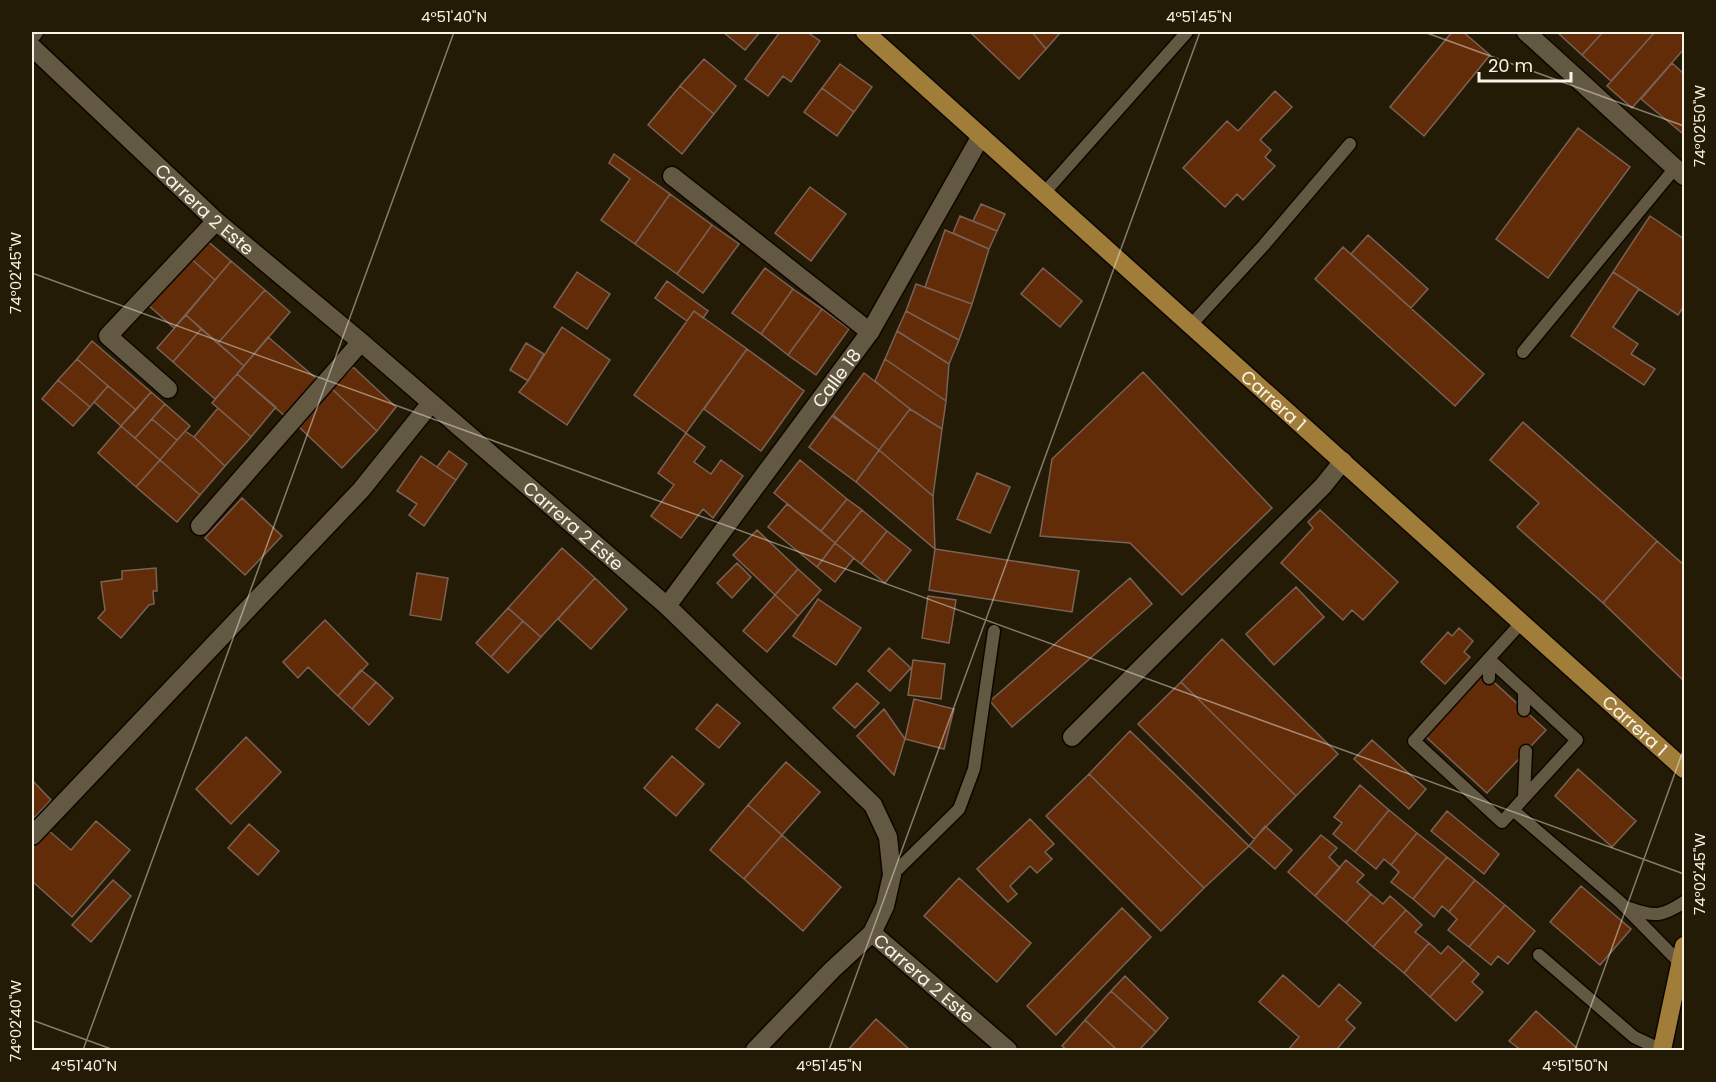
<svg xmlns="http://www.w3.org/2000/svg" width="1716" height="1082" viewBox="0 0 1716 1082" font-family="Poppins,sans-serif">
  <rect width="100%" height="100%" fill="#241b06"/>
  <path fill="#622c09" stroke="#7a6256" stroke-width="1.5" d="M723,32H760L745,50Z
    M780,32H807L820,41L791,82L783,76L768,96L745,79Z
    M970,32H1032L1046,49L1019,79Z
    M1032,32H1061L1046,49Z
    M1452,32H1463L1490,55L1424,136L1390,107Z
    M1557,32H1603L1582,55Z
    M1603,32H1655L1611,81L1582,55Z
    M1655,32H1681L1684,35V49L1632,108L1607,86Z
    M704,59L736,86L714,114L680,86Z
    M1672,63L1684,74V130L1682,133L1641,99Z
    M840,64L872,87L854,112L822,88Z
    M680,86L714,114L682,154L648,125Z
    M822,88L854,112L837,136L804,112Z
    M1275,91L1292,107L1260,140L1271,150L1265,157L1275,166L1243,200L1237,194L1225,207L1183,168L1227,121L1238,131Z
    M1578,128L1630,167L1548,278L1496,239Z
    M614,154L670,194L635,244L601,220L630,179L609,163Z
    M810,187L846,214L811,261L775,233Z
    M670,194L712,225L677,274L635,244Z
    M981,204L1005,214L997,231L973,221Z
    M960,216L997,231L989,249L953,233Z
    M1650,216L1684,239V306L1678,315L1613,272Z
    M712,225L739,244L703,293L677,274Z
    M945,230L989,249L972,304L925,287Z
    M1368,235L1428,289L1411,308L1351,254Z
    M205,239L231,261L215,280L189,257Z
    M1343,247L1484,374L1455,406L1315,279Z
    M189,257L215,280L174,328L148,305Z
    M231,261L265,290L218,343L186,315Z
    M765,268L793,289L761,334L732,313Z
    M1043,268L1082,301L1060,327L1021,294Z
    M577,272L610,294L587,329L554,307Z
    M1613,272L1639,289L1613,327L1638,344L1631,354L1655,369L1644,385L1571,336Z
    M667,281L708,311L703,318L694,311L687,321L655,298Z
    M916,284L972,304L959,340L906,311Z
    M793,289L822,309L788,355L761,334Z
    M265,290L290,312L244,366L218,343Z
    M822,309L849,329L816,375L788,355Z
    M694,311L747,349L686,433L634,395Z
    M906,311L959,340L949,364L897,331Z
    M186,315L201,329L173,362L157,348Z
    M562,327L610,360L567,425L519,392L528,381Z
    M201,329L244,366L215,399L173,362Z
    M897,331L949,364L946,401L885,359Z
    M268,337L318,380L286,417L237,374Z
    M92,341L151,392L136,410L77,359Z
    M526,343L544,354L528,381L510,370Z
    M747,349L804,391L761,451L704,409Z
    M77,359L108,386L90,407L58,380Z
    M885,359L946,401L942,429L910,409L875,381Z
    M353,367L396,407L377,431L332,389Z
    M1143,372L1272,508L1182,595L1130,543L1040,536L1052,459Z
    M864,373L910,409L879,450L833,415Z
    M237,374L276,407L251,437L212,403Z
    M58,380L90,407L73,426L42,399Z
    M108,386L136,410L121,426L94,402Z
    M332,389L377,431L342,468L298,426Z
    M151,392L165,404L135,438L121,426Z
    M165,404L190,426L177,440L152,419Z
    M218,408L251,437L225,466L194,437Z
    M910,409L942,429L933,496L879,450Z
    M832,416L879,450L856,482L809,447Z
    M152,419L177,440L160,460L135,438Z
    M1523,422L1657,541L1603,603L1517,527L1539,503L1490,460Z
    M121,426L160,460L136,487L98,453Z
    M185,431L194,437L225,466L200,495L160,460Z
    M686,433L705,447L694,462L711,474L721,460L743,476L713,518L703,509L681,538L651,516L674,485L658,473Z
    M879,450L933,496L935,549L856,482Z
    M449,451L467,464L456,480L437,467Z
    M421,456L456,480L424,526L409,515L417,504L397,491Z
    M160,460L200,495L177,522L136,487Z
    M800,460L847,499L821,531L774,493Z
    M977,473L1010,487L990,533L957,519Z
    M242,498L282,536L245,575L205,538Z
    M847,499L862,510L835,543L821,531Z
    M787,504L835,543L817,567L768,527Z
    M862,510L887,531L861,564L835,543Z
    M1320,510L1398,582L1363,620L1352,610L1343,620L1281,563L1313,528L1308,522Z
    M757,530L798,569L775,595L733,555Z
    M887,531L911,550L885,583L861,564Z
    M1657,541L1684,565V681L1603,603Z
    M835,543L854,558L835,582L817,567Z
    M562,548L595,578L541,637L508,608Z
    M935,549L1079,571L1072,612L929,590Z
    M737,563L751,577L732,598L717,583Z
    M156,568L157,591H153L154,604L149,605L121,638L98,618L105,610L101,582L122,579V571Z
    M798,569L821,590L798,616L775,595Z
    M417,573L448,578L441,620L410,615Z
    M595,578L627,609L591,649L558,619Z
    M1130,578L1152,604L1012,727L990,701Z
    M1296,587L1324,617L1274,665L1246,634Z
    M775,595L798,616L767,652L743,631Z
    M928,596L956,600L949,643L922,638Z
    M818,599L861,628L836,665L793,636Z
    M508,608L523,621L491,657L476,643Z
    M325,620L368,664L338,696L308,667L298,678L283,662Z
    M523,621L541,637L508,673L491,657Z
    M1459,628L1473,641L1464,652L1470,657L1445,684L1421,662L1448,632L1452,636Z
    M1222,639L1338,754L1296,796L1181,682Z
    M889,648L911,668L890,691L868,671Z
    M913,660L945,664L941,699L908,695Z
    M361,670L376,682L352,709L338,696Z
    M1484,673L1546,730L1487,793L1426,737Z
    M376,682L393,698L369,725L352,709Z
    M1181,682L1296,796L1254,839L1138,724Z
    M857,683L879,703L855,728L833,708Z
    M914,699L954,709L944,749L905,739Z
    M717,704L740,723L719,748L696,729Z
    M884,709L905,739L894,775L857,736Z
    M1130,731L1249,846L1204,888L1089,774Z
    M246,737L281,772L231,824L196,789Z
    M1372,740L1426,789L1409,809L1354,759Z
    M672,756L704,784L676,816L644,788Z
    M786,762L820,792L782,835L748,805Z
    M1578,769L1636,821L1612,847L1555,796Z
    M1089,774L1204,888L1161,931L1046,816Z
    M32,780L51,800L32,820Z
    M1360,785L1389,810L1355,852L1333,834L1342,823L1334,817Z
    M748,805L782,835L744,879L710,850Z
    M1389,810L1417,833L1391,865L1384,859L1376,869L1355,852Z
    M1447,811L1499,854L1484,874L1431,831Z
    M1030,819L1054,844L1045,852L1052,859L1037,873L1030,866L1010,886L1017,894L1008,902L977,869Z
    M96,821L130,850L72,917L32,881V849L48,830L71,850Z
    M249,824L279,851L258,875L228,848Z
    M1265,826L1292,850L1275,869L1249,846Z
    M1417,833L1447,857L1413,899L1391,882L1399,872L1391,865Z
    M782,835L841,887L803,931L744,879Z
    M1321,835L1337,848L1329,857L1340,868L1315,896L1288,872Z
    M1447,857L1475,880L1449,912L1442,906L1434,917L1413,899Z
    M1346,860L1364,875L1357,882L1371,894L1346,923L1315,896Z
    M959,878L1031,943L997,982L924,916Z
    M113,880L131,896L91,942L72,925Z
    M1475,880L1505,905L1469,947L1448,930L1457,919L1449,912Z
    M1581,886L1631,929L1600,965L1550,922Z
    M1371,894L1383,904L1390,896L1406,910L1373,947L1346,923Z
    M1505,905L1535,931L1508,964L1498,956L1491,965L1469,947Z
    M1122,908L1151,937L1056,1035L1027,1006Z
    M1406,910L1422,925L1415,932L1429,943L1404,973L1373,947Z
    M1429,943L1441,954L1448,946L1464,960L1430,997L1404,973Z
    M1464,960L1479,974L1472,982L1483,992L1456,1021L1430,997Z
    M1283,975L1319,1007L1339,984L1361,1003L1346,1020L1355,1028L1336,1050L1325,1049L1323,1050H1288L1299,1037L1259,1002Z
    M1125,976L1168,1018L1156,1032L1111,991Z
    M1111,991L1156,1032L1139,1050H1117L1085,1020Z
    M1536,1011L1579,1050H1521L1509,1041Z
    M876,1019L910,1050H848Z
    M1085,1020L1117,1050H1067L1062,1046Z"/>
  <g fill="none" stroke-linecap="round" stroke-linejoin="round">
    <defs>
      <path id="lane" d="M1044,193L1187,32
        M1191,325L1264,245L1350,144
        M1523,352L1675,168
        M1489,659L1577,740L1502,822L1414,741L1522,622
        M1489,659V678
        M1524,710V691
        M1524,797L1526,751
        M1513,810L1620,902L1681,964
        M892,875L959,809L974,769L994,631
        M1629,908C1654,917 1662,917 1684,902
        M1539,955L1634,1037L1662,1050"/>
      <g id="street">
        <path d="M1526,32L1684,176"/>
        <path d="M32,34L34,32"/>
        <path id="s1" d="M32,47L216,221L361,342L667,606L873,805L888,837L892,875L885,906L872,933L832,970L755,1050"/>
        <path d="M672,176L870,332"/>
        <path d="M168,389L108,336L216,221"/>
        <path d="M200,526L361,342"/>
        <path id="s2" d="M667,606L870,332L981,136"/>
        <path d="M1072,737L1323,486L1343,461"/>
        <path d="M32,836L361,490L431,403"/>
        <path id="s3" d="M872,933L1008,1050"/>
      </g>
      <g id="primary">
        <path id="s4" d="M865,32L1684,769"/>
        <path d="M1662,1050L1684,946"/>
      </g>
    </defs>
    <use href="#lane" stroke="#0d0600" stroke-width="15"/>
    <use href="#street" stroke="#0d0600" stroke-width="21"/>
    <use href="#primary" stroke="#0d0600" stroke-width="21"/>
    <use href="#lane" stroke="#635842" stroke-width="12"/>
    <use href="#street" stroke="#635842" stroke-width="18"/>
    <use href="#primary" stroke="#a17d3a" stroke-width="18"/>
  </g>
  <path fill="none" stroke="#faf4e7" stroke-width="1.5" stroke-opacity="0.45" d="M1424,32L1684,126M32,273L1684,874M32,1020L114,1050M83,1050L454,32M829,1050L1200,32M1575,1050L1684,748"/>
  <g text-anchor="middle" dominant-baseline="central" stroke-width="5" stroke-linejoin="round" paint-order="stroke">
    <g font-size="18" fill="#faf4e7" stroke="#241b06">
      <text stroke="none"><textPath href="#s1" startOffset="237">Carrera 2 Este</textPath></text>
      <text stroke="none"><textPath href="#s2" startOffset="284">Calle 18</textPath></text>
      <text stroke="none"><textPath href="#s4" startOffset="550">Carrera 1</textPath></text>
      <text stroke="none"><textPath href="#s1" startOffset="723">Carrera 2 Este</textPath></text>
      <text stroke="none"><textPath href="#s4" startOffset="1036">Carrera 1</textPath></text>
      <text stroke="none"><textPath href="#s3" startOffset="69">Carrera 2 Este</textPath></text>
    </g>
  </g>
  <rect width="1716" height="1082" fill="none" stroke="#241b06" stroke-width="66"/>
  <path d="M1479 72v9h92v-9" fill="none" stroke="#faf4e7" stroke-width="3"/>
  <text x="1488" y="72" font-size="18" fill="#faf4e7" stroke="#241b06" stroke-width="4.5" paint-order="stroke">20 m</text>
  <rect x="33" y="33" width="1650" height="1016" fill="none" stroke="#faf4e7" stroke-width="2"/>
  <g font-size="15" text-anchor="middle" fill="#faf4e7">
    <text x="454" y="22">4°51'40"N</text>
    <text x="1199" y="22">4°51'45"N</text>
    <text transform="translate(1700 126) rotate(-90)" y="5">74°02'50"W</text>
    <text transform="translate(16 273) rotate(-90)" y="5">74°02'45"W</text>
    <text transform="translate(1700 874) rotate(-90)" y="5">74°02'45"W</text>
    <text transform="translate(16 1021) rotate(-90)" y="5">74°02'40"W</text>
    <text x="84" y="1071">4°51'40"N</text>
    <text x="829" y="1071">4°51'45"N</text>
    <text x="1575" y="1071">4°51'50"N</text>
  </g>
</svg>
